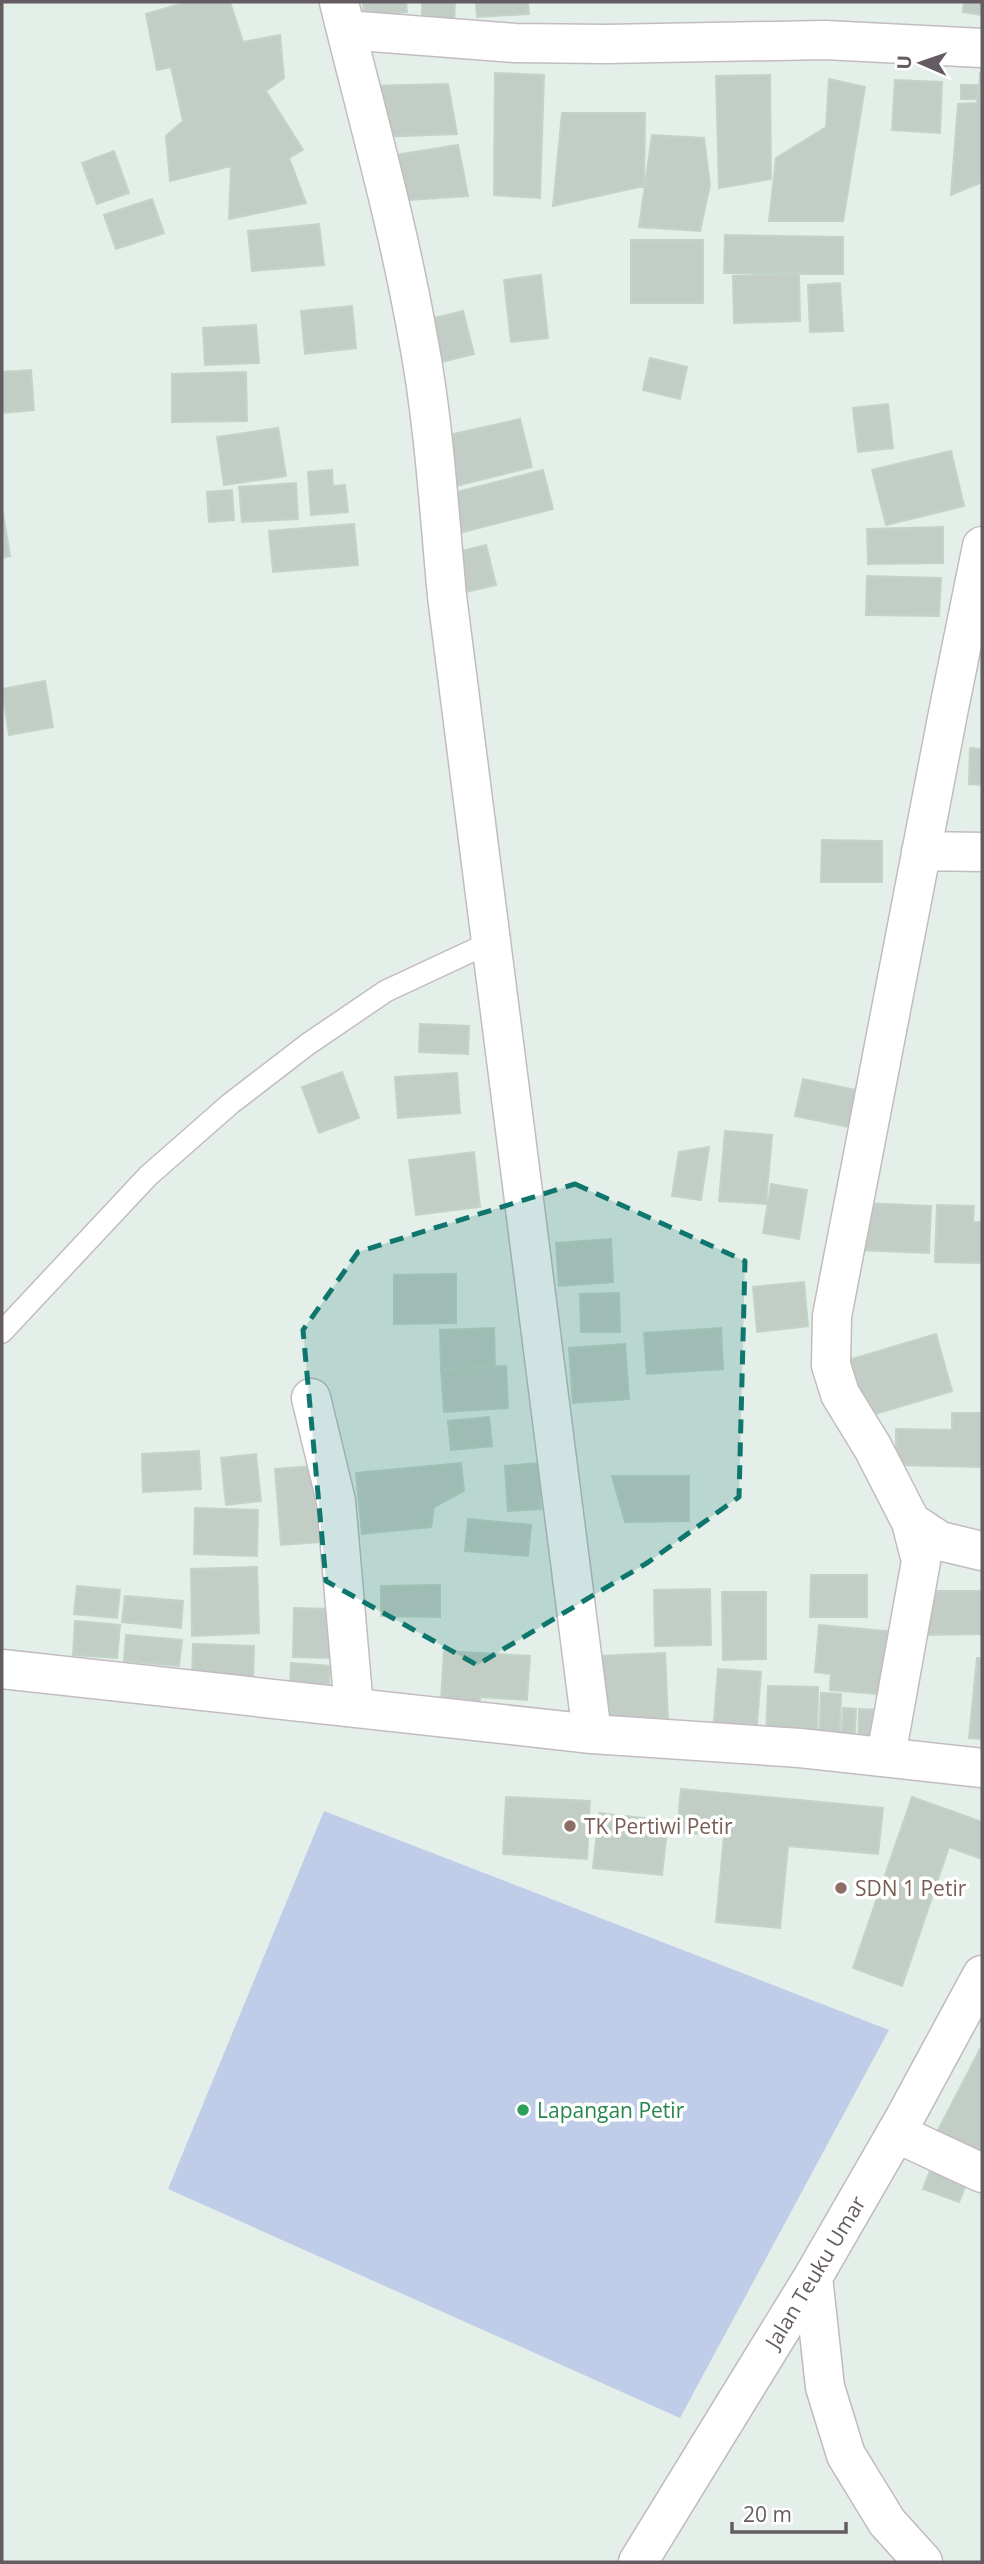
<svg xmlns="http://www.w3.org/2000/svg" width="984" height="2564" viewBox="0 0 984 2564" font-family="'Open Sans',sans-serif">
  <rect width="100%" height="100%" fill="#e4efe9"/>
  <path fill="#bfcde8" d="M324,1811L889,2030L680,2418L168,2189Z"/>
  <path fill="#c2cdc6" stroke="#c2d4c8" stroke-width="2" d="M187,2H230L243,42L280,35L284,78L266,91L303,150L289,158L306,203L229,219L231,166L170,181L166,136L183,121L171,67L157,70L146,14Z
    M363,2H406L407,12L364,15Z
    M422,2H455L454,27L422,26Z
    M476,2H528L529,14L477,17Z
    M964,2H982V15L963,12Z
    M495,73L544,75L540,198L494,195Z
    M980,73H982V89H979Z
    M770,75L771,179L719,188L716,76Z
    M829,79L865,87L843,221H769L776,158L826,127Z
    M895,80L942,82L940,133L892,130Z
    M448,84L457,134L377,137L366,86Z
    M961,85H978L977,99H961Z
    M979,89H982V182L951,195L958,104L977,103Z
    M562,113H645L644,186L553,206Z
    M652,135L704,138L710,185L700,231L639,227Z
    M458,145L468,196L394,201L388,156Z
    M114,151L129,193L97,204L82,163Z
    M152,199L164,233L116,249L104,215Z
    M319,224L324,265L252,271L248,231Z
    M725,235L843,237V274L724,273Z
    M631,240H703V303H631Z
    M799,274L800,321L734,323L733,276Z
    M541,275L548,338L511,342L504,280Z
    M840,283L843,331L810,332L808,285Z
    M352,306L356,348L305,354L301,311Z
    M463,311L474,354L429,365L418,322Z
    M256,325L259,363L205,365L203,328Z
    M650,358L687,367L680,399L643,390Z
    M31,370L34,410L2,413V372Z
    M246,372L247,421L172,422V374Z
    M888,404L893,448L858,452L853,408Z
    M520,419L532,467L448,488L436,438Z
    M278,428L286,476L224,485L217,437Z
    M951,451L964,506L886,525L872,470Z
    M332,470L333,486L345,485L348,512L311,515L308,472Z
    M543,470L553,509L455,534L445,495Z
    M296,483L298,519L242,522L239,487Z
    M232,490L234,520L209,522L207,492Z
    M2,508L10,556L2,558Z
    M354,524L358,565L273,572L269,531Z
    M943,527V563L868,564L867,529Z
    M486,545L496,585L461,593L450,554Z
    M867,576L941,578L939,616L866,615Z
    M45,681L53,727L9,735L2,689Z
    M970,748L982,749V785L969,784Z
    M822,840L882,841V882H821Z
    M420,1024L469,1026L468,1054L419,1052Z
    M342,1072L359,1118L319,1133L302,1087Z
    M457,1073L460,1113L398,1118L395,1077Z
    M803,1079L861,1091L854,1128L795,1116Z
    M725,1131L772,1135L766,1204L719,1201Z
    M709,1147L701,1200L672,1196L679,1152Z
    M474,1152L480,1207L416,1215L409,1160Z
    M771,1184L807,1190L799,1239L763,1233Z
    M860,1203L931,1206L929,1253L859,1250Z
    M937,1205L974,1206L973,1222H982V1263L935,1262Z
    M611,1239L613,1282L559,1286L556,1243Z
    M456,1274V1323L394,1324V1275Z
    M804,1282L808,1326L757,1332L753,1287Z
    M619,1293L620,1332H581L580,1294Z
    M494,1328L495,1367L441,1369L440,1330Z
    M721,1328L723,1369L647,1374L644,1333Z
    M936,1334L952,1391L865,1417L849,1360Z
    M625,1344L629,1399L573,1403L569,1348Z
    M506,1366L508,1408L444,1412L441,1369Z
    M952,1413H982V1467L896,1465V1429L952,1430Z
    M489,1417L492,1446L451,1450L448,1421Z
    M199,1451L201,1489L143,1492L142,1454Z
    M256,1454L261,1501L226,1505L221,1458Z
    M461,1463L464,1491L434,1507L431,1527L362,1534L356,1473Z
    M538,1463L541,1509L508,1511L505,1466Z
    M314,1466L320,1542L281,1545L275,1469Z
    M612,1476H689V1521L625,1522Z
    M195,1508L258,1510L257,1556L194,1554Z
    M468,1519L531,1525L528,1556L465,1551Z
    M257,1567L259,1633L192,1636L191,1569Z
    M811,1575H867V1617H810Z
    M440,1585V1617L381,1616V1586Z
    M77,1586L120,1590L117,1618L74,1614Z
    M710,1589L711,1645L655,1646L654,1590Z
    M923,1591H982V1634L923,1635Z
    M722,1592H766V1659L723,1660Z
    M125,1596L183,1601L181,1628L122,1622Z
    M294,1608L332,1609L331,1658L293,1657Z
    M75,1621L120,1625L117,1658L73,1655Z
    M819,1625L896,1632L890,1695L830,1690L831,1674L815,1672Z
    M126,1635L182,1640L179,1666L124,1661Z
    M193,1644L254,1646L253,1683L192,1681Z
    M444,1651L530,1656L527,1700L480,1697L478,1718L440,1716Z
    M665,1653L668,1719L602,1723L600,1656Z
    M977,1658H982V1739L969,1738Z
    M291,1663L330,1666L329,1688L290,1686Z
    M718,1669L761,1672L756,1737L713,1733Z
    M768,1686L818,1687L817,1737L766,1736Z
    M821,1693L841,1694L839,1748L819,1747Z
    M843,1708L856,1709L854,1750L841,1748Z
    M859,1709L882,1710L880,1751L858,1750Z
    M681,1789L883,1808L878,1854L788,1846L780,1928L716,1922L724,1836L677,1832Z
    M506,1797L590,1801L587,1859L503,1854Z
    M912,1797L982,1822V1859L949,1847L902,1986L853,1968Z
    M599,1813L668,1821L662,1875L593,1868Z
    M980,2049L982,2050V2163L934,2138Z
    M933,2163L969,2177L959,2202L923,2189Z"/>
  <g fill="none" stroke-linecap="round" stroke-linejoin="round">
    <defs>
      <path id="lane" d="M2,1332L148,1176L230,1104L308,1044L386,991L491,942"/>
      <path id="street" d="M339,2C366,113 398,224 418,338C434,422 439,510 447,596L592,1734
        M346,30L515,43L606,44L825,40L982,48
        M921,851L982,852
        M311,1398L336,1501L354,1708
        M911,1522L940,1541L982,1551
        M2,1669L592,1734L800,1748L982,1768
        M886,1756L921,1561L911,1522L873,1448L840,1394L831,1365L832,1316L949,708L982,546
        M896,2133L982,2173"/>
      <path id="secondary" d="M813,2277L825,2387L846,2455L887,2522L923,2562
        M638,2562L813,2277L903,2121L982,1975"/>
    </defs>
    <use href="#lane" stroke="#c3bbc1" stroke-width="24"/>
    <use href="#street" stroke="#c3bbc1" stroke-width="41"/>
    <use href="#secondary" stroke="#c2b9c0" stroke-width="41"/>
    <use href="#lane" stroke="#fff" stroke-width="21"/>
    <use href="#street" stroke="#fff" stroke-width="38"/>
    <use href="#secondary" stroke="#fff" stroke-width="38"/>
  </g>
  <path fill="#0f766e" fill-opacity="0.2" stroke="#0f766e" stroke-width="5" stroke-dasharray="14 9" stroke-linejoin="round" d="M575,1184L745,1261L739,1497L647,1563L477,1665L326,1581L303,1330L358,1252Z"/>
  <g fill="#8d6e63" stroke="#fff" stroke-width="2.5">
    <circle cx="570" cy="1826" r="7"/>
    <circle cx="841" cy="1888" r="7"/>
  </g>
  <circle fill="#2e9e5b" stroke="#fff" stroke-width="2.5" cx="523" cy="2110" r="7"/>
  <g text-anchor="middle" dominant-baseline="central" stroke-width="7" stroke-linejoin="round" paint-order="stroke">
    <g font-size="21" fill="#785e54" stroke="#fff" text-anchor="start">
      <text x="584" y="1826">TK Pertiwi Petir</text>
      <text x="855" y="1888">SDN 1 Petir</text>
    </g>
    <g font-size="21" fill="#27864d" stroke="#fff" text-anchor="start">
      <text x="537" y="2110">Lapangan Petir</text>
    </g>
    <g font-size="21" fill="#655c63" stroke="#fff">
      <text transform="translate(815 2272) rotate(-59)">Jalan Teuku Umar</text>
    </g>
  </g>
  <rect width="984" height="2564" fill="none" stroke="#655c63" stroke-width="7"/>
  <g transform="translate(921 63) rotate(272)" stroke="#ffffff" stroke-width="5" paint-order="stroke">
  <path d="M0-5L12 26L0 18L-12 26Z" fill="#655c63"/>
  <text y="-10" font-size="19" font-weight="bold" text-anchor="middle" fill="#655c63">U</text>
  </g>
  <path d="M732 2522v10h114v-10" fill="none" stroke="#655c63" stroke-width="3.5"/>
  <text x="743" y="2522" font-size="21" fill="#655c63" stroke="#ffffff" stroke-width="5" paint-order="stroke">20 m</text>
</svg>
